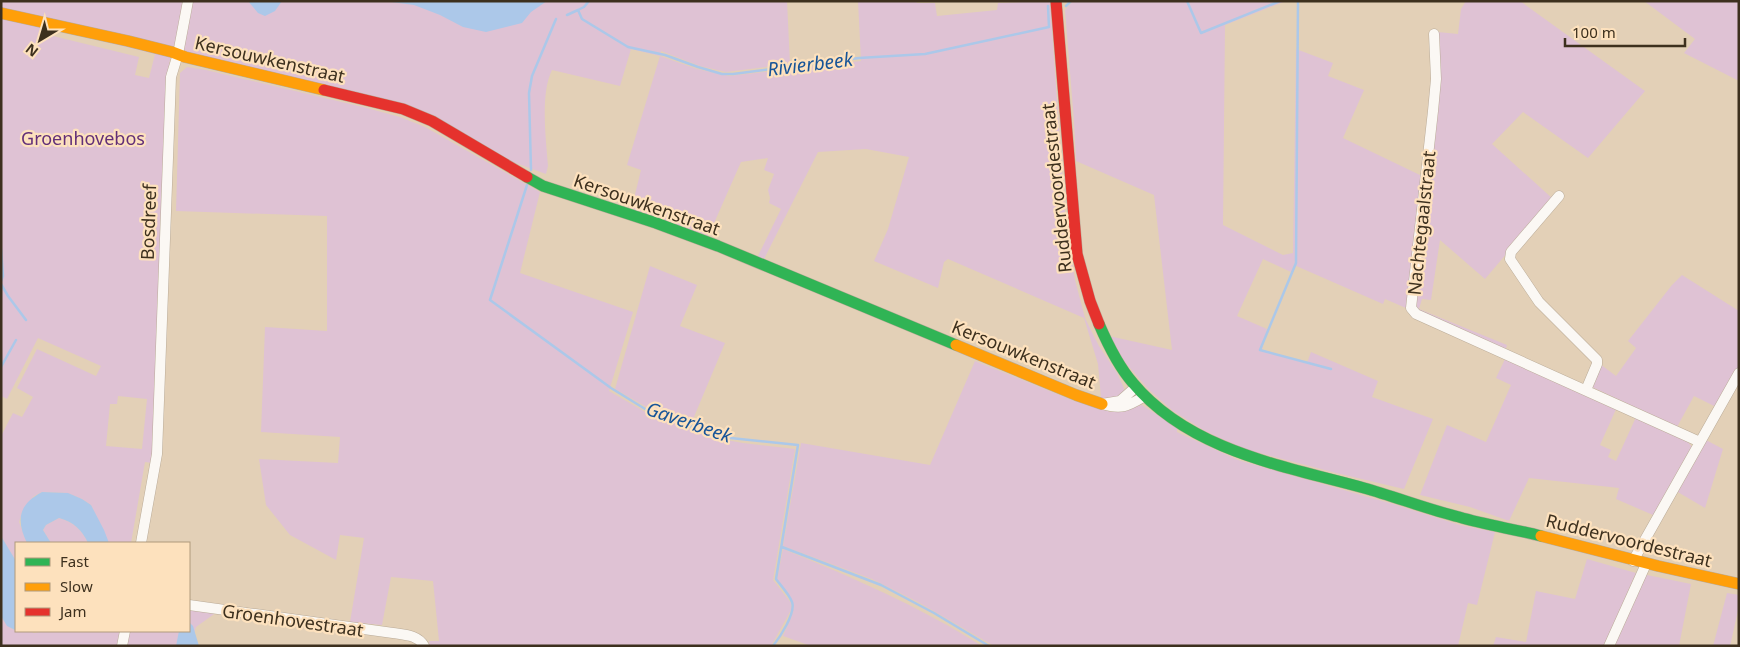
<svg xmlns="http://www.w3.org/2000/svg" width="1740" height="647" viewBox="0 0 1740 647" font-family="'Noto Sans',sans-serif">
  <rect width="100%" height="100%" fill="#e3d0b7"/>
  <path fill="#dfc2d4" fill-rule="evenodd" d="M1,1H787L790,64L726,72L700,66L661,51L660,56L697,69L729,76L861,61L858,1H916L917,3H935L937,16L997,10L998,3L1050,1L1066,227L1075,280L1085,318L1099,346L1117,373L1124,388V392L1117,400L1101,398L1098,364L1084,318L948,259L944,262L938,288L874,261L888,229L909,157L866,149L818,152L763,261L757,258L781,209L769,203L770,198L768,190L774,174L764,170L768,158L741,162L707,239L631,211L641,170L627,165L660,56L631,49L620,86L552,70C540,94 546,139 548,166L546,174L513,162L436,118L172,49L167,76L152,463L145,462L131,543H109L91,505L82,499L67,493L42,492L34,496L28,503L22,512L19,522L27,543H16V561L1,536V436L13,413L22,417L33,397L17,388L37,349L96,376L101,366L38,338L7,399L1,396ZM54,29L155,54L149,78L135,75L139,57L53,36ZM118,396L147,399L142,449L106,446L110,404H117Z
    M1073,1H1286L1225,25L1223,225L1283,255L1293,253L1296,49L1333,63L1328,76L1364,90L1343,138L1422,176L1406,308L1385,299L1383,304L1294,265L1291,272L1263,259L1237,316L1267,329L1262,350L1307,363L1311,352L1378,381L1372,397L1433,419L1404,489L1336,473L1244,449L1205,431L1173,411L1148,389L1124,361L1109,336L1172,350L1154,195L1076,161L1074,121L1065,10Z
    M1466,1H1520L1645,91L1588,158L1523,112L1492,144L1553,199L1485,279L1440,240L1431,300L1422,299L1419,309L1507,345L1505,352L1413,312L1438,104L1440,50L1438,32L1458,34L1461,9Z
    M1644,1H1739V81L1684,53L1695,39Z
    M187,67L206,70L363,107L400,117L425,127L540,192L520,273L633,312L609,391L647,413L710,437L743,443L795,449L773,580L791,603V610L771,646H430L429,641H439L433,581L391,577L382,625L350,622L364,538L340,535L336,560L290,535L266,505L259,459L338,463L340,437L261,432L265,327L327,331V216L176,211L180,73Z
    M650,266L697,285L680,326L725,343L691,424L650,409L615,389Z
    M1682,275L1739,311V366L1716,407L1694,396L1677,427L1592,387L1600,364L1616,376L1636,348L1628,341L1672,285Z
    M1506,357L1617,407L1600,445L1611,450L1608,457L1616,461L1637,415L1687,441L1692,447L1653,515L1616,499L1619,488L1529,478L1509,521L1470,507L1420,495L1447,425L1486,442L1511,385L1496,378Z
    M975,361L1074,401L1111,412L1142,405L1177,428V432L1238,460L1393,504L1460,525L1495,532L1477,605L1468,603L1458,646H994L918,602L872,579L783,546L801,443L930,465Z
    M1704,439L1723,449L1705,508L1676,491Z
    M59,518C74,522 82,530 88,543H51L43,530L46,525Z
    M783,549C851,577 919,606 982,646H811L783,636C797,604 799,608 777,580Z
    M1587,559L1636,573L1604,646H1493L1496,637L1526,642L1536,591L1575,599Z
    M1647,575L1691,584L1679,646H1613L1644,576Z
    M1727,593L1739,595V606L1730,646H1713Z
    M189,608L217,612L196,627L190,646H1V616C14,639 18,624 34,633L46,631H189Z"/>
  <path fill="#acc8e9" d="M248,1H282L275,11L265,16L258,13Z
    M384,1H547L531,12L522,23L486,32L463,27L440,15L414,5Z
    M42,492L68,493L82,499L91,505L104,530L109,543H88C82,530 74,522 59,518L46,525L43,530L51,543H27C16,520 18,505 42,492Z
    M1,536L16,561L15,630L7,626L1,616Z
    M189,622L193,626L199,646H176L179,631H189Z"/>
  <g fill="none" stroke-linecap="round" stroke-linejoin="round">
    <path stroke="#acc8e9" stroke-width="2.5" d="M589,1L584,7L578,10L582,19L628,47L665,55L698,67L722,74H733L859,58L925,54L1049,27L1048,6
      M1187,1L1201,33L1280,1
      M1298,1L1296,263L1260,350L1331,369
      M1066,6L1071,1
      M567,15L578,10
      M531,170L529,93L532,76L556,19
      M527,185L490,300L611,388L650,412L721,437L798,445L776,579C781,586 789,594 792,602C796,613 780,637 773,646
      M1,249L3,276L1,281
      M1,284L8,296L26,320
      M1,367L16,340
      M782,547L881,585L934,613L989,646"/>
    <defs>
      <path id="street" d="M1434,34L1436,79L1433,111L1411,308L1416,314L1700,442
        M1559,196L1511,252L1510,259L1539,302L1597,360V364L1586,390
        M1136,387L1120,401L1102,404C1122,410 1128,406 1145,396
        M141,543L157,454L171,77L178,54L188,1
        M1633,561L1739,373
        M189,605L393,633C405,635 418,635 424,646
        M122,646L125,631
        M1609,646L1646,564"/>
      <path id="fast" d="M527,177L543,186L656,223L718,246L956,345
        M1099,324C1108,345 1118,366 1133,383C1190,451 1284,466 1364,488C1396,497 1427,509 1459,517C1486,525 1514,529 1541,536"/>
      <path id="slow" d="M1,13L128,41L172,52L185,57L324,90
        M956,345L1076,395L1102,404
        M1541,536L1658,566L1739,584"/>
      <path id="jam" d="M1056,1L1077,254L1090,301L1099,324
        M324,90L403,109L432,121L527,177"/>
    </defs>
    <use href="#street" stroke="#baab98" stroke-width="11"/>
    <use href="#fast" stroke="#baab98" stroke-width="12"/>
    <use href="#slow" stroke="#baab98" stroke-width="12"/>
    <use href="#jam" stroke="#baab98" stroke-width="12"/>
    <use href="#street" stroke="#fbf8f4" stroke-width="10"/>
    <use href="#fast" stroke="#30b455" stroke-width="11"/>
    <use href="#slow" stroke="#ff9f0a" stroke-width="11"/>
    <use href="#jam" stroke="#e5322d" stroke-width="11"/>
  </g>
  <g text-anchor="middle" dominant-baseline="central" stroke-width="4.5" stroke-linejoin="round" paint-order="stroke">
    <g font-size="18" fill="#3d301e" stroke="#fde1bd">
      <text transform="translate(270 59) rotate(13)">Kersouwkenstraat</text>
      <text transform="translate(1056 188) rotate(-96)">Ruddervoordestraat</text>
      <text transform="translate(647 204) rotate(19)">Kersouwkenstraat</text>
      <text transform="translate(148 222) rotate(-88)">Bosdreef</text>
      <text transform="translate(1421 223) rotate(-84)">Nachtegaalstraat</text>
      <text transform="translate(1024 354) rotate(22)">Kersouwkenstraat</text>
      <text transform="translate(1629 540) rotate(14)">Ruddervoordestraat</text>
      <text transform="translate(293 620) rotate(8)">Groenhovestraat</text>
    </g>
    <g font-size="18" fill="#622f78" stroke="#fde1bd">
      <text x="83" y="138">Groenhovebos</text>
    </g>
    <g font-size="19" font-style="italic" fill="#175498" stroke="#fde1bd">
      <text transform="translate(810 64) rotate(-7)">Rivierbeek</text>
      <text transform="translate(689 422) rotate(19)">Gaverbeek</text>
    </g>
  </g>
  <rect width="1740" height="647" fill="none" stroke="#3d301e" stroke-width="5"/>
  <rect x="15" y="542" width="175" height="90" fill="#fde1bd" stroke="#b09a7d"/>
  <rect x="25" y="558" width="25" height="8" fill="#30b455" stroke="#b09a7d"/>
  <text x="60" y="567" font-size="15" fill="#3d301e">Fast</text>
  <rect x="25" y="583" width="25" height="8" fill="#ff9f0a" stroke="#b09a7d"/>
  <text x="60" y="592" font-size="15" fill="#3d301e">Slow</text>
  <rect x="25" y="608" width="25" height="8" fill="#e5322d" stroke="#b09a7d"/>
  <text x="60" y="617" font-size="15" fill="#3d301e">Jam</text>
  <g transform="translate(40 40) rotate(218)" stroke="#fde1bd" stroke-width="4" paint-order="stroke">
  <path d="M0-4L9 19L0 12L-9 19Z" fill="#3d301e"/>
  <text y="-8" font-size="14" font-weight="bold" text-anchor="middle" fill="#3d301e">N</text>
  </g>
  <path d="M1565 38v8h120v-8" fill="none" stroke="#3d301e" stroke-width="2.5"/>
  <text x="1572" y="38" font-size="15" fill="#3d301e" stroke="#fde1bd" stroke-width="4" paint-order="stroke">100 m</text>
</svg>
